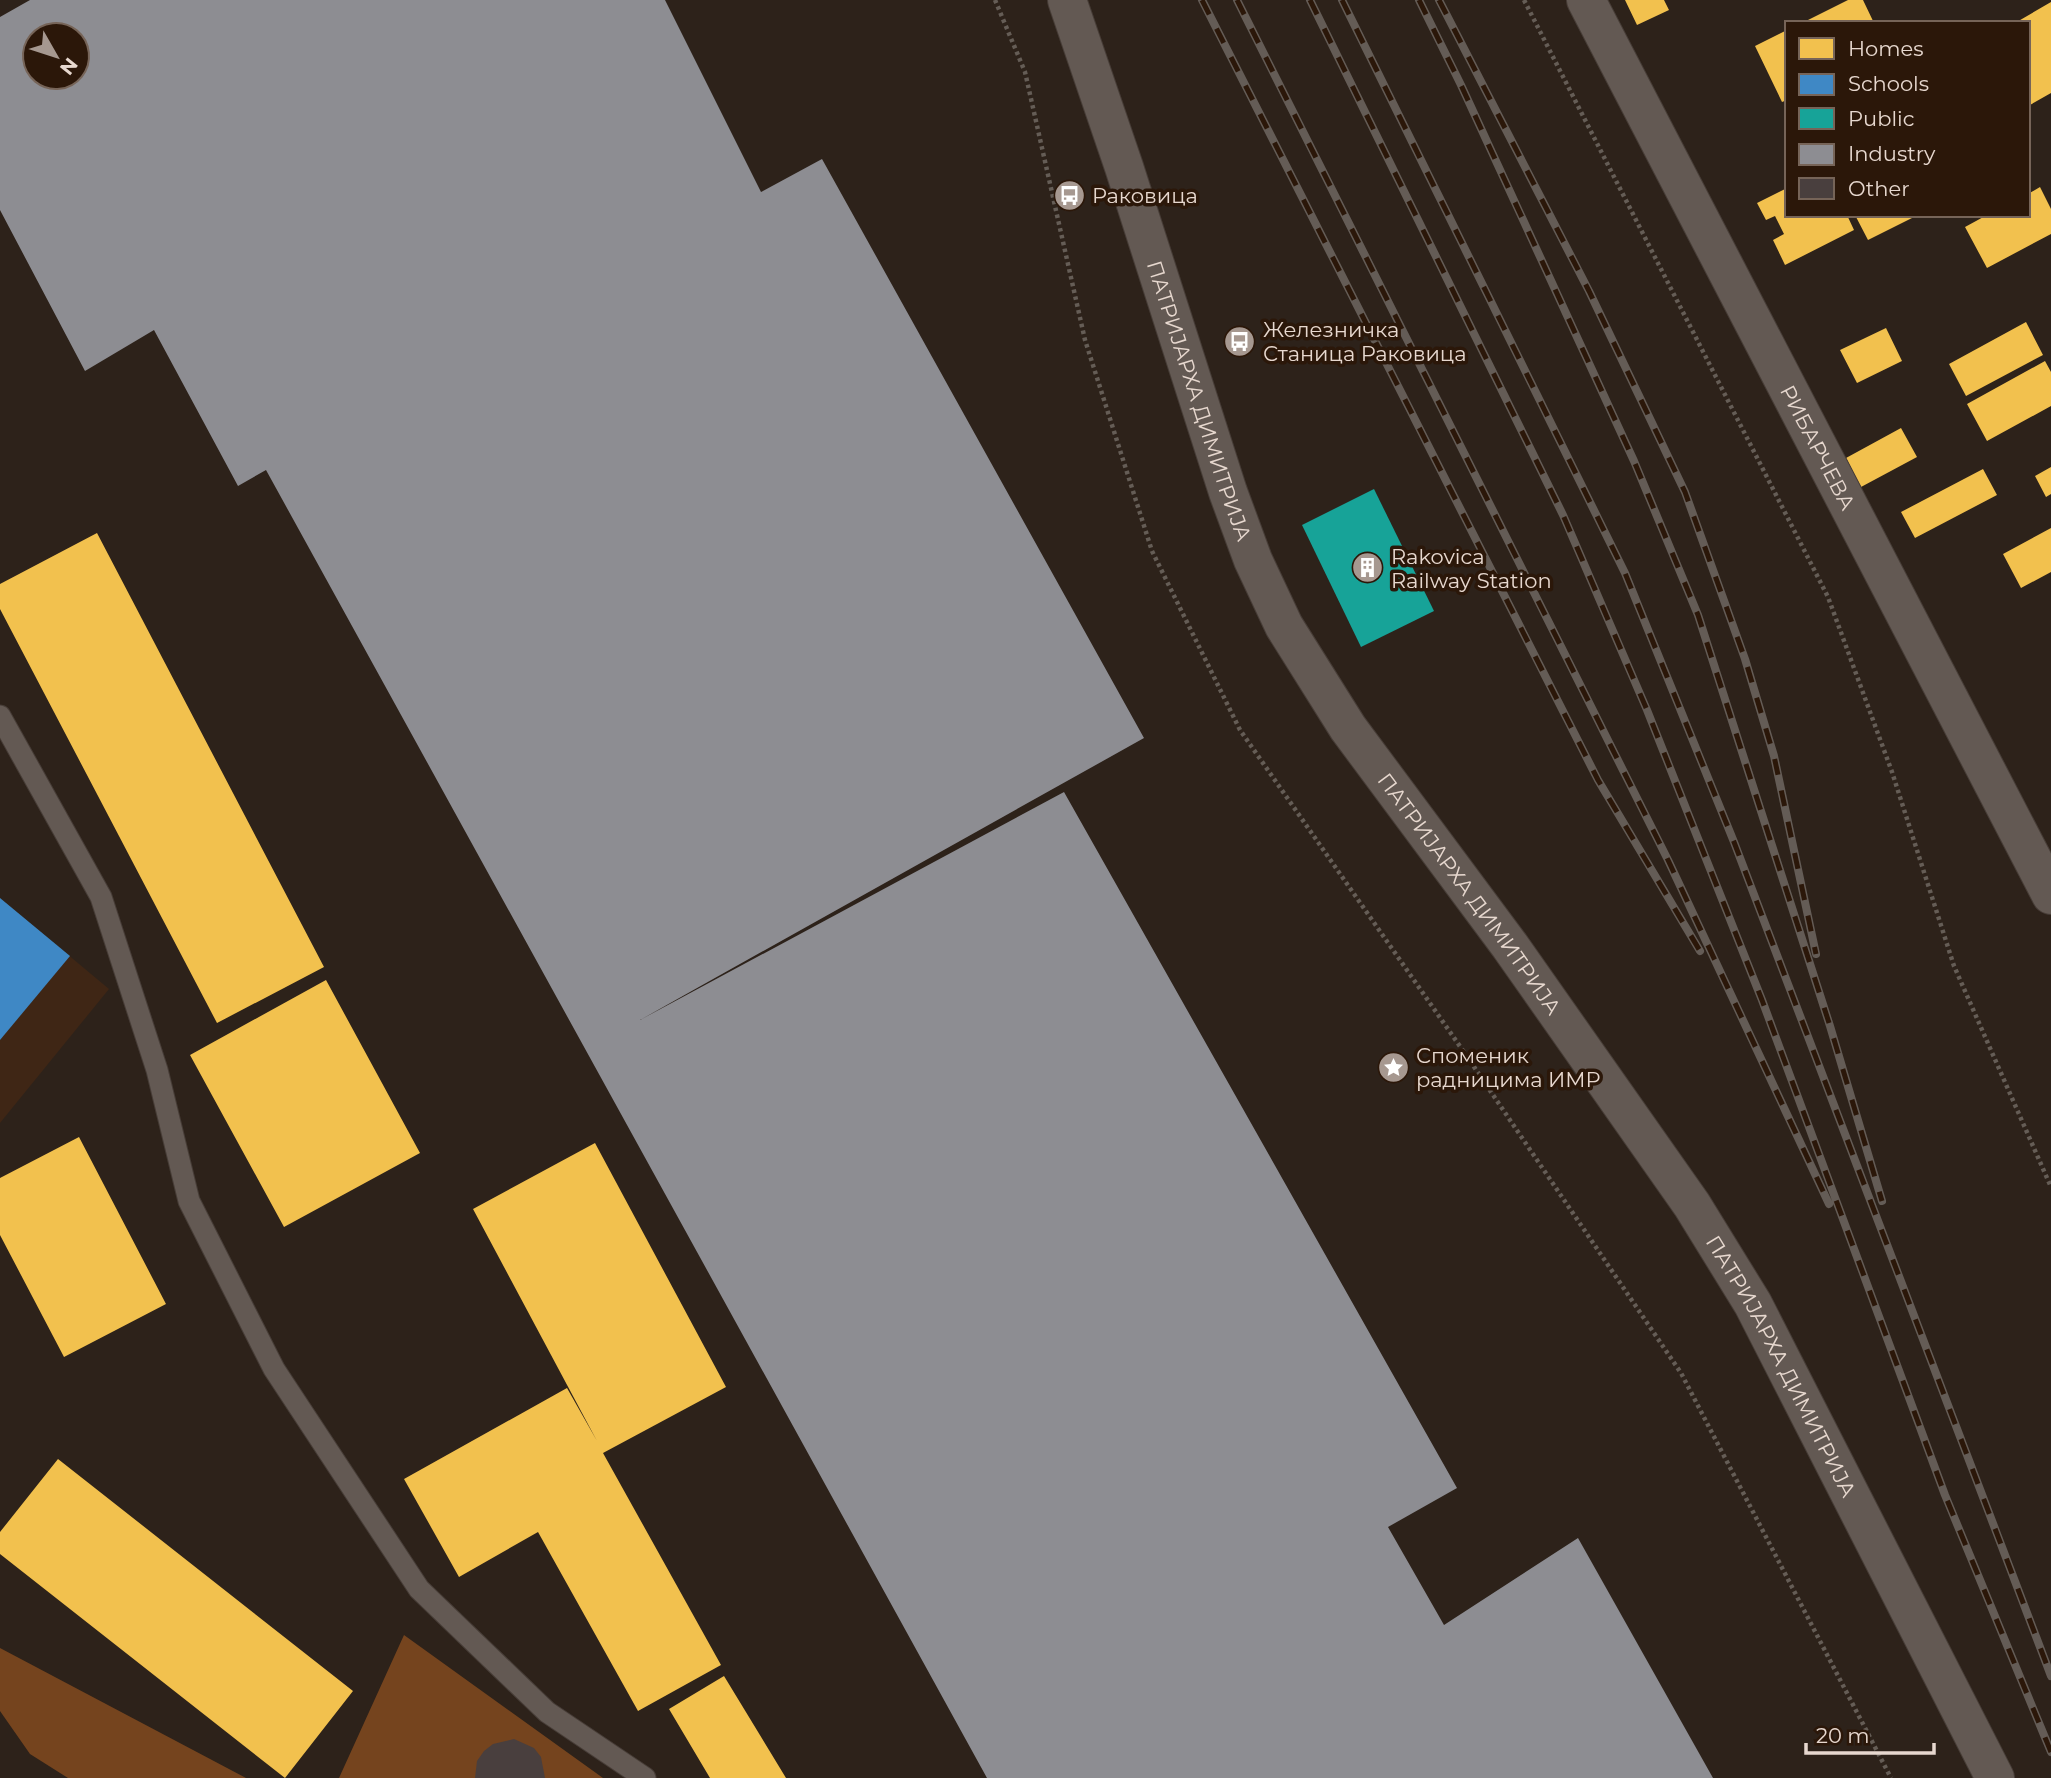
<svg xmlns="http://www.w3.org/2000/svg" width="2051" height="1778" viewBox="0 0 2051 1778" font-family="Montserrat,sans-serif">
  <rect width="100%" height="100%" fill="#2d221a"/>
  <path fill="#3f2615" d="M0,898L109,989L0,1123Z"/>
  <path fill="#75441e" d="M404,1635L603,1778H339Z
    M0,1648L246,1778H68L30,1754L0,1711Z"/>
  <path fill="#f2c14e" d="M1625,0H1664L1669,10L1637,25Z
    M1848,0H1863L1874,23H1802Z
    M2051,2V93L2030,105L2028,23H2015Z
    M1787,30V100L1782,102L1755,46Z
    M2040,187L2051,209V234L1987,268L1965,227L1987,215H2028V194Z
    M1787,188V215H1847L1854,230L1785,265L1773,240L1784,234L1775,216L1766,220L1757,203Z
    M1855,215H1918L1868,240Z
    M2026,322L2043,355L1966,396L1949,364Z
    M1886,328L1902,361L1857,383L1840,350Z
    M2045,361L2051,372V406L1987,441L1967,404Z
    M1901,428L1917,457L1861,487L1846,458Z
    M2051,467V494L2046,497L2035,476Z
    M1983,469L1997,495L1915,538L1901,512Z
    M2051,528V572L2021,588L2003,554Z
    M97,533L324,967L217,1023L0,609V584Z
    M326,980L420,1153L284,1227L190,1055Z
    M79,1137L166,1304L64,1357L0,1235V1178Z
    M595,1143L726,1387L603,1453L721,1665L638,1711L538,1532L459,1577L404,1479L567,1388L597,1441L473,1209Z
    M58,1459L353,1691L285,1778L0,1554V1532Z
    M724,1676L786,1778H710L669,1709Z"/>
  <path fill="#3f88c5" d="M0,898L70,956L0,1040Z"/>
  <path fill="#17a398" d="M1374,489L1434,611L1361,647L1302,525Z"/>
  <path fill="#8d8d92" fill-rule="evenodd" d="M30,0H665L761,192L822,159L1144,738L640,1020L1064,792L1457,1488L1388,1527L1444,1625L1578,1538L1713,1778H987L266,470L238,486L154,330L85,371L0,210V17ZM35,35H77V77H35Z"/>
  <path fill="#493f3e" d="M514,1739L534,1748L541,1757L545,1778H475L477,1761L484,1751L493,1744Z"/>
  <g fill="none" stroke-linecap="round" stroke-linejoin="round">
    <defs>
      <path id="lane" d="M0,716L101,897L157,1070L189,1201L274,1369L419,1589L547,1712L645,1778"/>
      <g id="street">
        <path id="s1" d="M1586,0L2051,895"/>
      </g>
      <g id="secondary">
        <path id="s2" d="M1067,0L1124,167L1228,492L1253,560L1284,626L1348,728L1510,946L1692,1205L1753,1304L1995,1778"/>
      </g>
    </defs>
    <use href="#lane" stroke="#473d37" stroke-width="23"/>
    <use href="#street" stroke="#473d37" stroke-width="40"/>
    <use href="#secondary" stroke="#473d37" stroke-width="40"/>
    <path stroke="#655d56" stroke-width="4.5" stroke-dasharray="3.5 3.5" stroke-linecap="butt" d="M995,0L1025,72L1085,340L1152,551L1240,730L1466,1055L1681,1373L1891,1778
      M1524,0L1828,597L1892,772L1954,966L2051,1187"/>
    <use href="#lane" stroke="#635953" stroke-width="21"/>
    <use href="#street" stroke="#635953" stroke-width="38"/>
    <use href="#secondary" stroke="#635953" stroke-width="38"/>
    <defs>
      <path id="rail" d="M1202,0L1598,780L1700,951
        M1237,0L1668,860L1829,1204
        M1310,0L1563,515L1647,710L1762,1000L1945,1495L2051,1752
        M1342,0L1625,573L1734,842L2051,1676
        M1419,0L1461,85L1634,461L1698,615L1830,1026L1882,1201
        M1439,0L1589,291L1685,492L1745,659L1774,756L1816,954"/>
    </defs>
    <use href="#rail" stroke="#645c56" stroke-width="8"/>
    <use href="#rail" stroke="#2b1709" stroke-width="5" stroke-dasharray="16" stroke-linecap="butt"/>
  </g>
  <defs>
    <symbol id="bus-disc" viewBox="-11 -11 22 22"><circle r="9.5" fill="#a69890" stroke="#2b1709"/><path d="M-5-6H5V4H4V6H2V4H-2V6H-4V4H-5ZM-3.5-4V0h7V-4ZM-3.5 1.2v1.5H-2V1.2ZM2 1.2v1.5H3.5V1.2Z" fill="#fff"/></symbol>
    <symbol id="building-disc" viewBox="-11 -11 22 22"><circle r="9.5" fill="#a69890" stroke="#2b1709"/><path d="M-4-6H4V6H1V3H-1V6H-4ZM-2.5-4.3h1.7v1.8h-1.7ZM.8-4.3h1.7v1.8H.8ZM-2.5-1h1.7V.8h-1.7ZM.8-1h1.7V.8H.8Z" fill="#fff"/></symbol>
    <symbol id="sight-disc" viewBox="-11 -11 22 22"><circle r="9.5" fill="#a69890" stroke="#2b1709"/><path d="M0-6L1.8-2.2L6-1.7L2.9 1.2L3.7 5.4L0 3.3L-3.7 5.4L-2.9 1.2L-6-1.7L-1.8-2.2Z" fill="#fff"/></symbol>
  </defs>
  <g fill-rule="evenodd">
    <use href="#bus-disc" x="1052" y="178" width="35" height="35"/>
    <use href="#bus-disc" x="1222" y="324" width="35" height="35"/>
    <use href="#building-disc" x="1350" y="550" width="35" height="35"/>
    <use href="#sight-disc" x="1376" y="1050" width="35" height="35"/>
  </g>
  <g text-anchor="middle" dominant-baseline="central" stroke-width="7" stroke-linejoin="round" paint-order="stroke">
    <g font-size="21" fill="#e7d8cf" stroke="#2b1709" text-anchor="start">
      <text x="1092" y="195">Раковица</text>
      <text x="1263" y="329">Железничка<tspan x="1263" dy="24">Станица Раковица</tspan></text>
      <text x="1391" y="556">Rakovica<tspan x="1391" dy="24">Railway Station</tspan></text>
      <text x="1416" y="1055">Споменик<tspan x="1416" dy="24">радницима ИМР</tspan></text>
    </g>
    <g font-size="21" fill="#e7d8cf" stroke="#2b1709">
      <text stroke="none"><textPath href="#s2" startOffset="422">ПАТРИЈАРХА ДИМИТРИЈА</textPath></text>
      <text stroke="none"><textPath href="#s1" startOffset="504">РИБАРЧЕВА</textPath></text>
      <text stroke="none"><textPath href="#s2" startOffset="989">ПАТРИЈАРХА ДИМИТРИЈА</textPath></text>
      <text stroke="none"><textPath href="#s2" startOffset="1556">ПАТРИЈАРХА ДИМИТРИЈА</textPath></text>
    </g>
  </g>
  <rect x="1785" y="21" width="245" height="196" fill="#2b1709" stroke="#766458" stroke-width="2"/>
  <rect x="1799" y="38" width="35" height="21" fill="#f2c14e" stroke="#766458" stroke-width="2"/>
  <text x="1848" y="56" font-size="21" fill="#e7d8cf">Homes</text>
  <rect x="1799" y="74" width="35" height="21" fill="#3f88c5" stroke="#766458" stroke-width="2"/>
  <text x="1848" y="91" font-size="21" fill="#e7d8cf">Schools</text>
  <rect x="1799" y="108" width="35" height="21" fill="#17a398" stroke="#766458" stroke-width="2"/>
  <text x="1848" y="126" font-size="21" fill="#e7d8cf">Public</text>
  <rect x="1799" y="144" width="35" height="21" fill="#8d8d92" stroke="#766458" stroke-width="2"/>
  <text x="1848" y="161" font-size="21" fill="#e7d8cf">Industry</text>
  <rect x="1799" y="178" width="35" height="21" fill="#493f3e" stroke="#766458" stroke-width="2"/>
  <text x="1848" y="196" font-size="21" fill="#e7d8cf">Other</text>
  <g transform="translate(56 56) rotate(129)"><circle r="33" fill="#2b1709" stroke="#766458" stroke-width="2"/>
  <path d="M0-5L12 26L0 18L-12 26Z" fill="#a69890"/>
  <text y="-10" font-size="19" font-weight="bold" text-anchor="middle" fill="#e7d8cf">N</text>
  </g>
  <path d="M1806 1743v10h128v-10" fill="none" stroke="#e7d8cf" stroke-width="3.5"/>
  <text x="1816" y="1743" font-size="21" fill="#e7d8cf" stroke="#2b1709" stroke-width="5" paint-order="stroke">20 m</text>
</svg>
